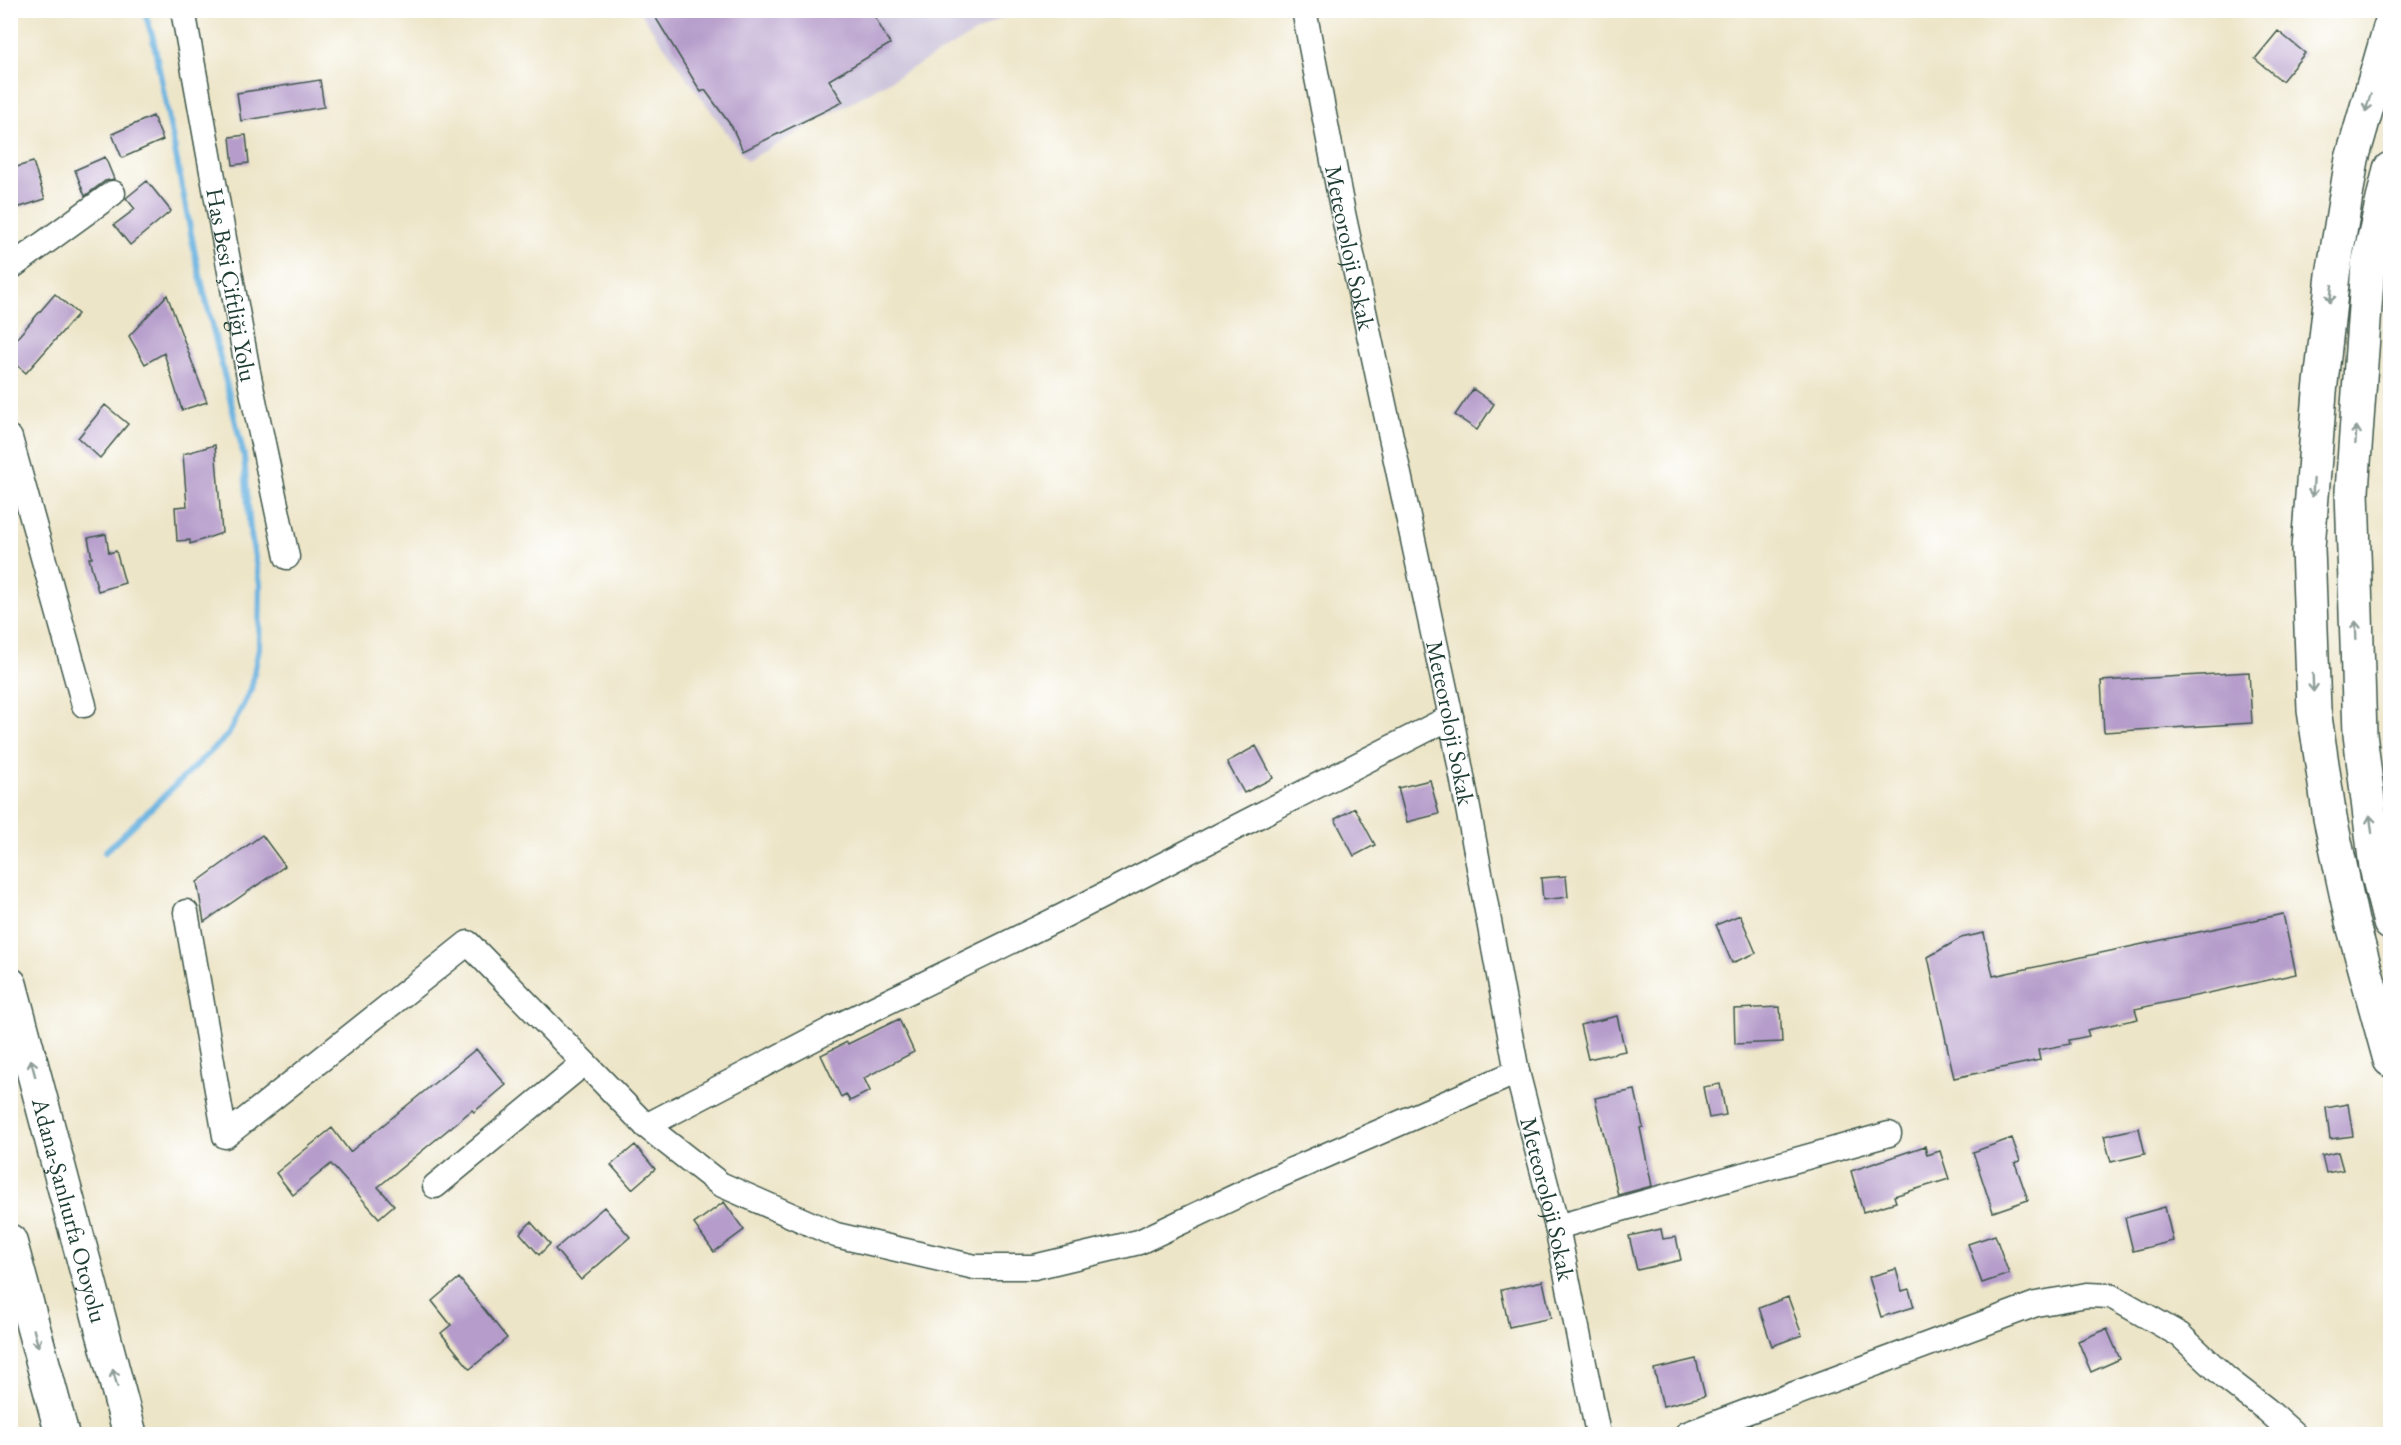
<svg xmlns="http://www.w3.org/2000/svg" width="2401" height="1445" viewBox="0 0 2401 1445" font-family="'EB Garamond',serif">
  <rect width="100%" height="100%" fill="#fff"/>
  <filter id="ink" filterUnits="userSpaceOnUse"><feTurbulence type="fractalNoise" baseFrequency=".0167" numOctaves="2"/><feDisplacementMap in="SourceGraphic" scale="12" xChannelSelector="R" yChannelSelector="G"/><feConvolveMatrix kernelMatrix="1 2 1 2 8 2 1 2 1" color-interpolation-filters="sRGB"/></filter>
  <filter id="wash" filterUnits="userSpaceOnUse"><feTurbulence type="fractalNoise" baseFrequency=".008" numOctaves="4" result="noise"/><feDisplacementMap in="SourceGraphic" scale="24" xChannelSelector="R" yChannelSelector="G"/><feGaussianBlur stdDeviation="1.35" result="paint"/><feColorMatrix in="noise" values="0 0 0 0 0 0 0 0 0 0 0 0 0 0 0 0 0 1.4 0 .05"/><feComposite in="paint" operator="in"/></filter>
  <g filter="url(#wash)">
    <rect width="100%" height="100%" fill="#ede5c8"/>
    <path fill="#c8bfd8" d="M639,11H1014L747,161Z"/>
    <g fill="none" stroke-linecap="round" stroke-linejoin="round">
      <path stroke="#66b1df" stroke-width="6" d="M105,852L228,735L251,689L259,648L260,584L250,530L244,456L196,259L153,38L144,10"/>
    </g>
    <g id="blocks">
      <path fill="#b59cca" d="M651,10H871L890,44L829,80L843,102L743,151L732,127L705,90L701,92Z
        M2278,31L2305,53L2282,81L2255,59Z
        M320,80L324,107L241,121L237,93Z
        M153,116L163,140L122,158L112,134Z
        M246,135L249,163L233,165L230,137Z
        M105,157L114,179L105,181L85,196L75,170Z
        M33,162L45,199L17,208L10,189V169Z
        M147,181L171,211L130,245L114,225L135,209L126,198Z
        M55,294L78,314L26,373L12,361L11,345Z
        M167,295L207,402L182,410L164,353L145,364L129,336Z
        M1473,389L1494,404L1477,430L1455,415Z
        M105,405L128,424L100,458L78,438Z
        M215,445L222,533L190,544V540L177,541L175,507L187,506L183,454Z
        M106,534L109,553L116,551L125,583L98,591L89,558H92L88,538Z
        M2249,672L2252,723L2104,732L2101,681Z
        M1256,746L1273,778L1244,793L1227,762Z
        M1430,780L1439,814L1407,822L1398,788Z
        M1355,808L1375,845L1354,856L1335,819Z
        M262,835L285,866L204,922L197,882Z
        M1566,876L1568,897L1543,900L1541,878Z
        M2283,914L2296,974L2135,1009L2138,1019L2087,1030L2089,1036L2069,1040L2070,1044L2038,1050L2040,1060L1954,1078L1928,957L1961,938L1984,933L1993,976Z
        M1740,915L1756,953L1732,963L1716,925Z
        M1780,1007L1782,1042L1735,1044L1734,1009Z
        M1617,1016L1625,1051L1588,1059L1580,1025Z
        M899,1019L914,1052L864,1078L870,1091L850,1101L846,1094L841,1097L821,1055L847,1042L848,1044Z
        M476,1049L506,1085L474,1112L472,1110L378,1187L394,1205L379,1218L331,1164L293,1195L276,1173L332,1128L350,1152Z
        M1720,1084L1726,1115L1709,1118L1703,1087Z
        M1635,1090L1643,1127L1640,1128L1652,1186L1618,1195L1595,1098Z
        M2348,1104L2353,1136L2330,1139L2326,1108Z
        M2139,1128L2145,1154L2111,1162L2104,1136Z
        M2012,1138L2020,1161L2015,1163L2028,1200L1993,1212L1973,1152Z
        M635,1145L655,1169L632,1189L611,1165Z
        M1925,1146L1927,1155L1940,1151L1949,1179L1894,1196L1896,1202L1863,1212L1851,1171Z
        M2338,1152L2343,1170L2326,1173L2322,1156Z
        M724,1202L744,1230L714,1252L694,1224Z
        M604,1207L630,1237L581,1280L555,1249Z
        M2165,1207L2173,1241L2133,1251L2125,1218Z
        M531,1222L550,1244L539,1255L520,1233Z
        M1661,1229L1663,1239L1676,1237L1681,1260L1637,1270L1629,1236Z
        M1995,1235L2009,1274L1982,1283L1968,1244Z
        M1896,1269L1902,1291L1909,1289L1914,1307L1881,1317L1869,1277Z
        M459,1278L507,1338L470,1369L441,1333L451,1325L432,1301Z
        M1543,1281L1551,1318L1509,1327L1501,1290Z
        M1788,1297L1802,1335L1772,1346L1759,1308Z
        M2107,1329L2120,1359L2091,1372L2078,1341Z
        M1696,1359L1705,1396L1663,1406L1654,1369Z"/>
    </g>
  </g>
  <g filter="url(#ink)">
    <use href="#blocks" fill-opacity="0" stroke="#3e564a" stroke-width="1.5"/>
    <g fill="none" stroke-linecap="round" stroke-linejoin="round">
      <defs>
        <g id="minor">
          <path id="s1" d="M183,10L248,372L287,557"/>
          <path id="s2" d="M1304,10L1343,213L1451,717L1517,1072L1557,1227L1598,1434"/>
          <path d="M10,268L113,193"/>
          <path d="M10,438L84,705"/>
          <path d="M186,912L225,1136L468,943L646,1126L720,1184L836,1235L975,1267H1034L1139,1242L1283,1174L1517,1072"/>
          <path d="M646,1126L836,1027L1063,916L1451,717"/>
          <path d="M435,1186L584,1063"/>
          <path d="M1557,1227L1889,1134"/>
          <path d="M1687,1434L2036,1304L2087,1295L2111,1296L2180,1335L2227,1379L2267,1410L2294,1434"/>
        </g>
        <g id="highway">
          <path d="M2390,27L2352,159L2333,275L2320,392L2308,548L2314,710L2330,818L2352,921L2390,1060"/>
          <path d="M2390,169L2368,265L2352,491L2360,734L2376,867L2390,923"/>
          <path id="s3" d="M10,984L130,1434"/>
          <path d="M10,1241L62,1434"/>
        </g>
      </defs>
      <use href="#minor" stroke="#3e564a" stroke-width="27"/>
      <use href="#highway" stroke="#3e564a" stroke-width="36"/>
      <use href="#minor" stroke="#fff" stroke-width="24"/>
      <use href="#highway" stroke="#fff" stroke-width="33"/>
    </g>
    <defs><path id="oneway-shaft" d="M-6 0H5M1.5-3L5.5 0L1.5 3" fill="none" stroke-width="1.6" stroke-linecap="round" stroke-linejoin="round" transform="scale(1.5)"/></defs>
    <g stroke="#8f9e9a">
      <use href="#oneway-shaft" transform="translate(2368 103) rotate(106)"/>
      <use href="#oneway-shaft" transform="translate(2331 294) rotate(97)"/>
      <use href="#oneway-shaft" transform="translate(2356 435) rotate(-86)"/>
      <use href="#oneway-shaft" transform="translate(2313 488) rotate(94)"/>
      <use href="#oneway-shaft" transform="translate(2356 630) rotate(-92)"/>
      <use href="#oneway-shaft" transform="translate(2313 683) rotate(88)"/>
      <use href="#oneway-shaft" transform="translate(2371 824) rotate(-97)"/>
      <use href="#oneway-shaft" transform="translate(33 1068) rotate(-105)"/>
      <use href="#oneway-shaft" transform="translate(36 1338) rotate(75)"/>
      <use href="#oneway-shaft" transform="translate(115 1378) rotate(-105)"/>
    </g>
  </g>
  <g text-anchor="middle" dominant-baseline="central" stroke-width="6" stroke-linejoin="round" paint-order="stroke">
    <g font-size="24" fill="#1f3d34" stroke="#fff">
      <text stroke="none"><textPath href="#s2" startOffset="242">Meteoroloji Sokak</textPath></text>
      <text stroke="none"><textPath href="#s1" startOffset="279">Has Besi Çiftliği Yolu</textPath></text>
      <text stroke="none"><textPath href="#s2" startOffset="728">Meteoroloji Sokak</textPath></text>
      <text stroke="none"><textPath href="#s2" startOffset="1214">Meteoroloji Sokak</textPath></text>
      <text stroke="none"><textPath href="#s3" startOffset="234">Adana-Şanlıurfa Otoyolu</textPath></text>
    </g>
  </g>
  <rect width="2401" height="1445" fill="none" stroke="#fff" stroke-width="36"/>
</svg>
